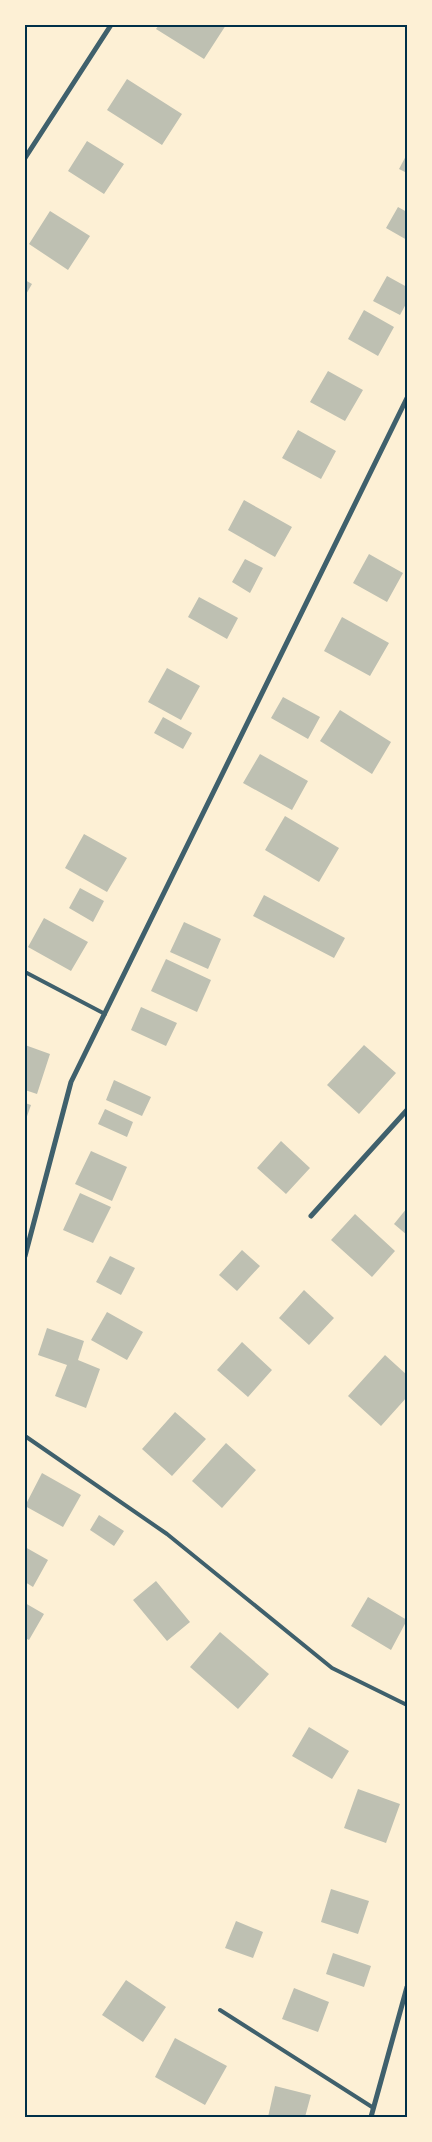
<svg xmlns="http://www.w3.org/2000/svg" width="432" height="2142" viewBox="0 0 432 2142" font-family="Ubuntu,sans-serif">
  <rect width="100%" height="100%" fill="#fdf0d5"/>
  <path fill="#bec0b2" d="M159,25H226L204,59L156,29Z
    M127,79L182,114L162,145L107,110Z
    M87,141L124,164L104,194L68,171Z
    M407,154V173L399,169Z
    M398,207L407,212V240L386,228Z
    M50,211L90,236L68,270L29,244Z
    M387,276L407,287V302L400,315L373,301Z
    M25,280L32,284L25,296Z
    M364,310L394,327L378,356L348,339Z
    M328,371L363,390L345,421L310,402Z
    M298,430L336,451L321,479L282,458Z
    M244,500L292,527L275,557L228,530Z
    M369,554L403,573L387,602L353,583Z
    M245,559L263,568L250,593L232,582Z
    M199,597L238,618L227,639L188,617Z
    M342,617L389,643L370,676L324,651Z
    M167,668L200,686L181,720L148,702Z
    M283,697L320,717L308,739L271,718Z
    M340,710L391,742L372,774L320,741Z
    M163,717L192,733L183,749L154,733Z
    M260,754L308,781L292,810L243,783Z
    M285,816L339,848L319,882L265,850Z
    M84,834L127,858L107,892L65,868Z
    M80,888L104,901L93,922L69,908Z
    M264,895L345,938L334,958L253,916Z
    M44,918L88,942L71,971L28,947Z
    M184,922L221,939L208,969L170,952Z
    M166,959L211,980L197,1012L151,991Z
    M141,1007L177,1023L166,1046L131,1030Z
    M25,1045L50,1054L37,1094L25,1090Z
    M364,1045L396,1073L359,1114L327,1085Z
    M114,1080L151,1097L142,1116L106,1100Z
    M25,1103L31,1105L25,1122Z
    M105,1109L133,1122L127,1137L98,1124Z
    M281,1141L310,1168L286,1194L257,1168Z
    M91,1151L127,1167L112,1201L75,1184Z
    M80,1193L111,1207L93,1243L63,1230Z
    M407,1208V1235L394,1224Z
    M355,1214L395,1251L372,1277L331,1240Z
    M242,1250L260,1266L237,1291L219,1275Z
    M110,1256L135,1268L121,1295L96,1282Z
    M304,1290L334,1318L309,1345L279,1318Z
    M107,1312L143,1332L127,1360L91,1340Z
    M47,1328L84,1341L78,1360L100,1369L86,1408L55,1396L67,1365L38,1355Z
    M242,1342L272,1370L248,1397L217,1370Z
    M385,1355L407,1375V1397L381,1426L348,1396Z
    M175,1412L206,1439L172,1476L142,1449Z
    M226,1443L256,1470L222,1508L192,1481Z
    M42,1473L81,1495L63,1527L25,1506Z
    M99,1515L124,1531L114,1546L90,1530Z
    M25,1547L48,1560L33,1587L25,1582Z
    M156,1581L190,1622L167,1641L133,1600Z
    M368,1597L407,1620L391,1650L351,1626Z
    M25,1603L44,1614L29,1640L25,1638Z
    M220,1632L269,1674L238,1709L190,1667Z
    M309,1727L349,1751L332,1779L292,1756Z
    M358,1789L400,1804L386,1843L344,1828Z
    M331,1889L369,1901L358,1934L321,1922Z
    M236,1921L263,1932L253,1958L225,1948Z
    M333,1953L371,1966L364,1987L326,1974Z
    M126,1980L166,2007L143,2042L102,2015Z
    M294,1988L329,2002L318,2032L282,2019Z
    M175,2038L227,2066L205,2105L155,2077Z
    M275,2086L311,2095L305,2117H268Z"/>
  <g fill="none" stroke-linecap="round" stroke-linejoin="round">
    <path stroke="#3f606c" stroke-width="4" d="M25,972L105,1014
      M25,1436L167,1534L332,1668L407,1705
      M220,2010L372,2107"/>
    <path stroke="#3f606c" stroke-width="5" d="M25,158L111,25
      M311,1216L407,1110
      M25,1256L71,1082L407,398
      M371,2117L407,1987"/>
  </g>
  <rect width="432" height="2142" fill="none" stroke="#fdf0d5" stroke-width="52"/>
  <rect x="26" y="26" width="380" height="2090" fill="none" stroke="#003049" stroke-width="2"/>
</svg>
